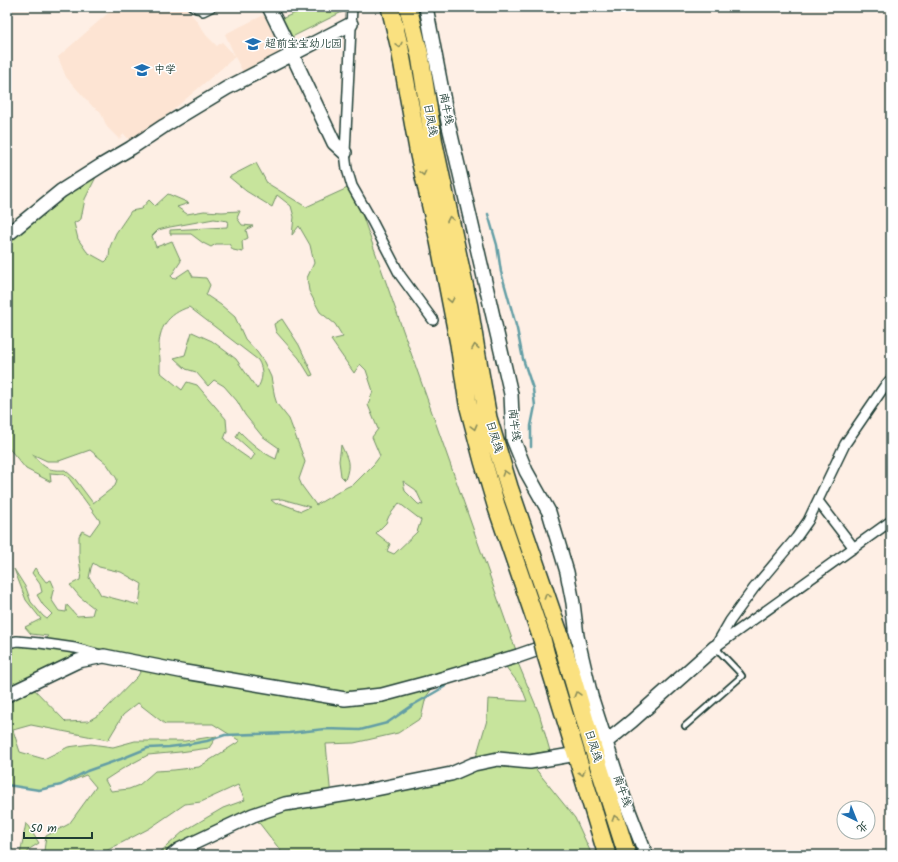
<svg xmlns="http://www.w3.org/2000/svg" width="898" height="862" viewBox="0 0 898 862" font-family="Kalam,'LXGW WenKai TC',sans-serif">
  <rect width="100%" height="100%" fill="#feefe5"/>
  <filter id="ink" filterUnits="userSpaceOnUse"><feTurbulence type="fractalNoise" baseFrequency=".025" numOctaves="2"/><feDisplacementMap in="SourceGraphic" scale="8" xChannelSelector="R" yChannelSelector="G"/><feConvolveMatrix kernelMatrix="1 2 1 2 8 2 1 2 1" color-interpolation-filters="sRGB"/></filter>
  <g filter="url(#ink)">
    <path fill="#fde4d3" d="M115,7H185L196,20L206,35L217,46L222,42L235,56L225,34L264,15L282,53L243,72L235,57L133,144L124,134L119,139L107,127L100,111L93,107L66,77L58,57Z"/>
    <path fill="#c7e49c" stroke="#739068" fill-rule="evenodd" d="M310,7H352L286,40L276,21Z
      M256,163L267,183L306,207L352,186L518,656L438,680L426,697L421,718L398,733L354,743L326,744L331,797L474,764L487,720L488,699L521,701H527L522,688L506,667L518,663L539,713L550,751L501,759L530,762L575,818L592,855H284L253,815L173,855H159V853L184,831L223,808L245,800L238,785L201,802L185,804L150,828L106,851L94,855H39L44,851L46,836L69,824L96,787L86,775L61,785L39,790L7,785V643H40L48,636L31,634L25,627L41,619L26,600L14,569L26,588L31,602L43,616L47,619L52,614L43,605L37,595L42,592L40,584L32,573L35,568L46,582L51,580L54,587L51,599L59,611L66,612L67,605L77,616L92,615L94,608L80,597L70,585L80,580L81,573L79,558V536L82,531L90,535L100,521L68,477L63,474L50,473L51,482L26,469L7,446V437L9,432L7,430V235L102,165L85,199L81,219L74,223L78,239L87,252L105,262L109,258L110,247L116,233L131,211L141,209L149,200L155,206L168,194L189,203L177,207L187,214L204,211L222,212L240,211L237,218L242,225L253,226L246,230L248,238L242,241L243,252L233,250L229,244H216L211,247L203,243L191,234H170V230L227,227L228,221L214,219L170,227L158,230L152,236L156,247L172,241L181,261L171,276L174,279L189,269L193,277L206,278L210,285L206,295L221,305L235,317L245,339L257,352L264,362L271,377L275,398L277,404L289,419L302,453L305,462L299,479L302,486L316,505L347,487L354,484L374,464L380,456L372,437L378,429L368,405L373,391L366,370L360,364L354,373L331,340L343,337L335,324L320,312L309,291L307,278L314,263L310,245L299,226L292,235L294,217L291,206L277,195L272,207L246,191L229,177ZM189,307L258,360C264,370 263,380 257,389L236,359L212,341L192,332L185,355L174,358L186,369L196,372L208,386L214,380L224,386L237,401L245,415L262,436L279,448L276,459C262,453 250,442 239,431L236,437L255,454L251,460L238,451L224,439L227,431L226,419L197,385L187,382L182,390L160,372C160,368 160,364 160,360C160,356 159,353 159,350C158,328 168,314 189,307ZM90,450L107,464L117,479L115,486L93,503L75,479L65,470C46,471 44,467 32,454L47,461H59ZM403,481L416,490L423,505L418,504L405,491ZM282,499L310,507L301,511L280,503L276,504L271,500ZM399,503L421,520L417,532L394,554L387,551L390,544L376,533L386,523L389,516ZM93,563L99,567L121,572L142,584L139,605L101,595L97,588L89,578L91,568ZM104,656L144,664L138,676L102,713L88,721L66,722L30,685ZM138,703L165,724H213L240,741L199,767L174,770L155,771L139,785L129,789L111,791L105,780L122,769L148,755L180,752L209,748L217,736L185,741H135L113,747L91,744L68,747L44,759L20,752L13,730L31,725L108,740L123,715Z
      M282,319L299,345L313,375L310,376L299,358L276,332L274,324Z
      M341,445C348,460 351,463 345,480L341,476L339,461Z
      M26,823L39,843L28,850V855H20Z"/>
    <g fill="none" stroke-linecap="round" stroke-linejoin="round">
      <path stroke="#649ea5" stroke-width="2.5" d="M488,214L497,245L501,272L517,329L523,359L533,389L535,406L531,426V447
        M7,785L39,790L61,785L87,771L121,759L148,748L169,747L185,745L207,741L225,735L289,733L325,729L360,730L387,723L413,705L444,687L447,684"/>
      <defs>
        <path id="lane" d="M191,7L196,10L203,11
          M685,726L742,676L739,672L716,648"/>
        <path id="street" d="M352,7L345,153L347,169L352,186L372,221L400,275L433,320
          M203,11L211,7
          M818,501L854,548
          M7,643L17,641L40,643L75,648L101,655
          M718,645L891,521
          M715,647L730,621L754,588L796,538L808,521L845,444L884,387L891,379"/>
        <path id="secondary" d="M269,7L292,54L334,143L345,153
          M426,7L448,122L511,394L513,439L526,471L549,512L567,572L573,603L577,636L591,696L624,798L646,855
          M7,235L61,191L102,165L131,148L164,126L227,88L351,24
          M7,695L78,661L104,656L185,672L345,699L382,695L438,680L518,656L570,638
          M599,746L606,742L632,721L715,647
          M173,855L179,850L253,815L285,804L361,792L451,774L474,764L498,759L530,762L577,754"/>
        <path id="highway" d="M390,7L400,49L419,155L439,241L459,344L468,404L483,461L496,505L542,639
          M408,7L420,56L434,144L469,307L476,350L488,418L509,487L559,633
          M564,649L593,748L627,855
          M546,655L607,855"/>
      </defs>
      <use href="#lane" stroke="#1f3d34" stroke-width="8"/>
      <use href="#street" stroke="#1f3d34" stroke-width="12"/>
      <use href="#secondary" stroke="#1f3d34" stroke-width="16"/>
      <use href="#highway" stroke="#1f3d34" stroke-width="20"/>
      <use href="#lane" stroke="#fff" stroke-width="4.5"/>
      <use href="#street" stroke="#fff" stroke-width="9"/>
      <use href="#secondary" stroke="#fff" stroke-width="13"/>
      <use href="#highway" stroke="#fae180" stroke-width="17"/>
      <defs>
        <path id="highway-bridge" d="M559,633L564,649
          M542,639L546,655"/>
      </defs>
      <use href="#highway-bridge" stroke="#1f3d34" stroke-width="20" stroke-linecap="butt"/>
      <use href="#highway-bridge" stroke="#fae180" stroke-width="17"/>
    </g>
    <defs><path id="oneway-chevron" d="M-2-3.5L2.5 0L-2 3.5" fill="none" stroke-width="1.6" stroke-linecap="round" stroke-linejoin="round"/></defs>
    <g stroke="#8c8f5a">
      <use href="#oneway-chevron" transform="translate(399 45) rotate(77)"/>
      <use href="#oneway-chevron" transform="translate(423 173) rotate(77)"/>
      <use href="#oneway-chevron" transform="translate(450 219) rotate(-102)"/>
      <use href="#oneway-chevron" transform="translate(451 300) rotate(79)"/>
      <use href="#oneway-chevron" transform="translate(475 347) rotate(-99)"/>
      <use href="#oneway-chevron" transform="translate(474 427) rotate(75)"/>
      <use href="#oneway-chevron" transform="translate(505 473) rotate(-107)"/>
      <use href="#oneway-chevron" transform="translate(547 596) rotate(-109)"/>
      <use href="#oneway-chevron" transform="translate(577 694) rotate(-106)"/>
      <use href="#oneway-chevron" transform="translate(582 773) rotate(73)"/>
      <use href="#oneway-chevron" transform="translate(615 818) rotate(-107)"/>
    </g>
  </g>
  <defs>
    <symbol id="school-bare" viewBox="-9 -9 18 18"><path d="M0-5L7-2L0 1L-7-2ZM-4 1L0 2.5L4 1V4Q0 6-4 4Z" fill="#1f6fb2" stroke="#fff" stroke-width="2.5" paint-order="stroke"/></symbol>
  </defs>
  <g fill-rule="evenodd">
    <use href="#school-bare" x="242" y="33" width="22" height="22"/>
    <use href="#school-bare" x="131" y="59" width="22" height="22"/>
  </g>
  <g text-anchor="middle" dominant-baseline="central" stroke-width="3" stroke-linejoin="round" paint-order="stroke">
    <g font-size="11" fill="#1f3d34" stroke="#fff" text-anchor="start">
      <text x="265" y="44">超前宝宝幼儿园</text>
      <text x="154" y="70">中学</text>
    </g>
    <g font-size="11" fill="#1f3d34" stroke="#fff">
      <text transform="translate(446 109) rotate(79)">南牛线</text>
      <text transform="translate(430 120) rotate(80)">日凤线</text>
      <text transform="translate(514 425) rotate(83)">南牛线</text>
      <text transform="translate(494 437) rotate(74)">日凤线</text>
      <text transform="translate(593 746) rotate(73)">日凤线</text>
      <text transform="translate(622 791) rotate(71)">南牛线</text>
    </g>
  </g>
  <rect width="898" height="862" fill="none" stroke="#fff" stroke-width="24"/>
  <rect x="12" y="12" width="874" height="838" fill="none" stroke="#1f3d34" stroke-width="1.5" filter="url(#ink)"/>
  <g transform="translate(856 820) rotate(137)"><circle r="19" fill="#ffffff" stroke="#a5b1ae"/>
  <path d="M0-3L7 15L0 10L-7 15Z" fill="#1f6fb2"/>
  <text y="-6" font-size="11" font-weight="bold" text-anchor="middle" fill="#1f3d34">北</text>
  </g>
  <path d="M24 832v6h68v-6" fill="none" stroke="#1f3d34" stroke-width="2"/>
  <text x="30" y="832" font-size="12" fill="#1f3d34" stroke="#ffffff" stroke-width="3" paint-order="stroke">50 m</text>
</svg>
